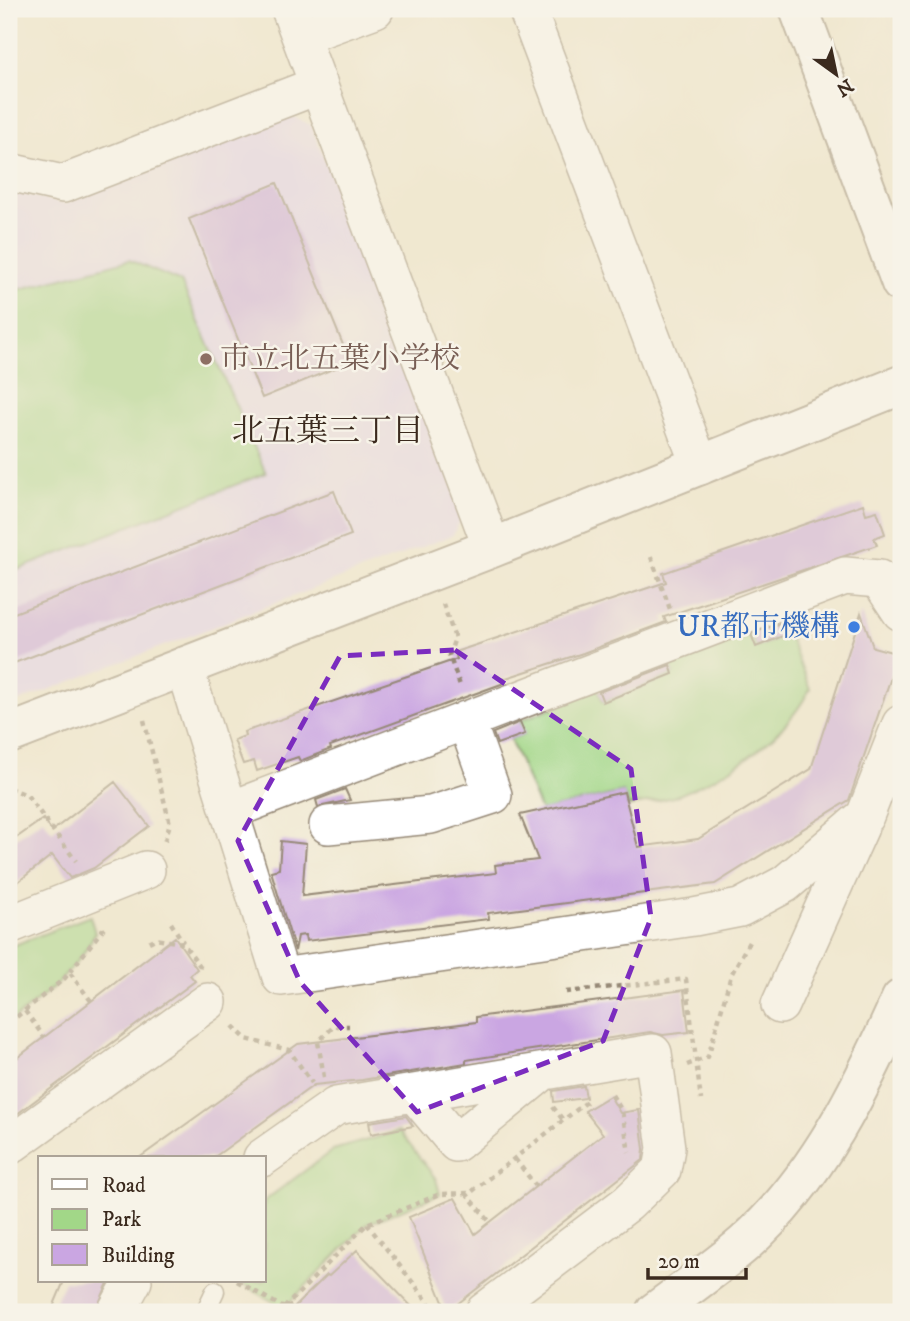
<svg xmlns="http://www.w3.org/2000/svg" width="910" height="1321" viewBox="0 0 910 1321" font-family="'IM FELL DW Pica','Noto Serif JP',serif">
  <rect width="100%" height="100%" fill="#f7f3e8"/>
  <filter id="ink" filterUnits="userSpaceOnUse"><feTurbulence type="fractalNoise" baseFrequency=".0143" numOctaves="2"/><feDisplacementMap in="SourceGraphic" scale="14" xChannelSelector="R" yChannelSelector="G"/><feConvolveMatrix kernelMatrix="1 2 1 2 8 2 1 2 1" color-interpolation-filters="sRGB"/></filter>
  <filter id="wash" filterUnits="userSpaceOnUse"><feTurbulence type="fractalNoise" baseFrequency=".00686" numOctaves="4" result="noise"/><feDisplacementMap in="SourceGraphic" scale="28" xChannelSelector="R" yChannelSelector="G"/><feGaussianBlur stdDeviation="1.57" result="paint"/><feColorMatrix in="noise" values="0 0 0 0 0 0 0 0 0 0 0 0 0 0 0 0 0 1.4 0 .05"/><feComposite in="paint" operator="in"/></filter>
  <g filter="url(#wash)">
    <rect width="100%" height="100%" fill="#f0e8d0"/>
    <path fill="#e3d3f2" d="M291,115L311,125L464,513L453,535L9,705V191L64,204Z"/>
    <path fill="#a2d788" stroke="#6e8053" stroke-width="2" d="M129,260L181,282L266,473L9,573V292Z
      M751,634L757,647L788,634L810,689C784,739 732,772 681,794C665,801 645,803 628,806L623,792L541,811L510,739L524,734L519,721L598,689L603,702L626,693L621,680L634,677L638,688L673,674L670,664Z
      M90,916L95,933C76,973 43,996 9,1023V947Z
      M399,1131L436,1179L440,1194L367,1224L284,1308L237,1281H264V1201L333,1150Z"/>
    <g id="blocks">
      <path fill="#caa6e2" d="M277,183L350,362L262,398L189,219Z
        M334,491L351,535L9,665V615Z
        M863,504L866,514L877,511L885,534L874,538L877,545L664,617L666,622L583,653L503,679L504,683L330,746L331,749L300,761L298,757L257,771L254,761L243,764L234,740L245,736L244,732L457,659L455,652L666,582L663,573Z
        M861,613L873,647L899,654L849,800L715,884L488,913L489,919L306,941L305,935L298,936L295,951L271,871L279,869L281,841L306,844L302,896L496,873L495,865L538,860L520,815L624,792L638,847L698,839L811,769Z
        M783,622L788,634L756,647L751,634Z
        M670,665L673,674L603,702L599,692Z
        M520,722L525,734L497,744L493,733Z
        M115,782L149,826L94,868L70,878L52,855L9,889V843L43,819L52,831Z
        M345,789L350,800L318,807L316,800Z
        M175,937L197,969L190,975L195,981L9,1120V1064Z
        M684,990L689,1032L663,1035L650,1032L466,1060V1063L362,1080L314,1085L213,1158H139L298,1044L476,1022V1017Z
        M584,1086L586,1098L554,1102L553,1091Z
        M610,1096L620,1113L639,1110L644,1149L643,1160L447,1312L409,1217L455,1198L475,1234L603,1134L585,1111Z
        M406,1116L413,1126L371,1134L369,1122Z
        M357,1250L417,1312H289L327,1275L329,1276Z
        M64,1281H109L95,1312H51Z"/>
    </g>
  </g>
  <g filter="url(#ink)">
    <use href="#blocks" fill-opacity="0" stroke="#968977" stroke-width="2"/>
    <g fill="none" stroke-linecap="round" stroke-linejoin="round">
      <defs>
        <path id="lane" d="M205,1312L215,1291"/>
        <path id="street" d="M290,9L492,548
          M527,9L700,466
          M301,36L375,9
          M9,172L63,184L319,85
          M184,666L281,977L694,917L740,908L785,884L865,816L901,724
          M231,810L845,576L879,579L901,612
          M328,825L431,815L493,795L466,720
          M9,925L146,870
          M780,1005L860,827
          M415,1094L456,1143L541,1073
          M9,1146L208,1002
          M262,1158L336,1106L653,1053L666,1148L662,1170L628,1203L484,1312
          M116,1312L133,1281"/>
        <path id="secondary" d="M799,9L901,283
          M9,734L492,548L901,385
          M655,1312C684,1290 716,1268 744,1244C817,1179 862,1087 901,999"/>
      </defs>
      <use href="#lane" stroke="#968977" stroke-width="21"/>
      <use href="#street" stroke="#968977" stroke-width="40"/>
      <use href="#secondary" stroke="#968977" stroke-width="42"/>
      <path stroke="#968977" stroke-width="4.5" stroke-dasharray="5 5" stroke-linecap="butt" d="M651,557L670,609
        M443,604L455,638L449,655L461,688
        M144,720L170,824L164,843
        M9,788L27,795L76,861
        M171,923L183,942
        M149,942L155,939L183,943L200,966L199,971
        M70,973L91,1001
        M566,992L686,979L701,1100
        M25,1011L44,1037
        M9,1023L65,978L103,929L102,924
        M233,1026L246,1039L289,1050L312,1083
        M687,1065L708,1057L731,975L749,942
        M324,1077L318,1042L334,1026H349
        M612,1095L622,1111L629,1152
        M553,1107L563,1120
        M515,1159L536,1186
        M466,1193L490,1222
        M367,1224L436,1312
        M237,1281L284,1308L280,1312
        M9,1302L12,1312
        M288,1304L294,1312
        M284,1308L367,1224L440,1194L470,1193L588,1101"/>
      <use href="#lane" stroke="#fff" stroke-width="18"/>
      <use href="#street" stroke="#fff" stroke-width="37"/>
      <use href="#secondary" stroke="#fff" stroke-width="38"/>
    </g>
  </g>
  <path d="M0 0H910V1321H0ZM455,650L631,769L651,918L603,1041L417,1112L300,982L238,841L340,656Z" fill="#f0e8d0" fill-opacity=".55" fill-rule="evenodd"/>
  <path fill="none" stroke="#7b2cbf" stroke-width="5" stroke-dasharray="14 9" stroke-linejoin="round" d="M455,650L631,769L651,918L603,1041L417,1112L300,982L238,841L340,656Z"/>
  <circle fill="#8d6e63" stroke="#f7f3e8" stroke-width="2.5" cx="206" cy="359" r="7"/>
  <circle fill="#3f7fe0" stroke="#f7f3e8" stroke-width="2.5" cx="854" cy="627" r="7"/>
  <g text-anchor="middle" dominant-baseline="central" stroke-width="5" stroke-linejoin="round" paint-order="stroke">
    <g font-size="30" fill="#785e54" stroke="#f7f3e8" text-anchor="start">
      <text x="220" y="359">市立北五葉小学校</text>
    </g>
    <g font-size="30" fill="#366cbe" stroke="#f7f3e8" text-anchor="end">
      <text x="840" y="627">UR都市機構</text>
    </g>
    <g font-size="32" fill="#3b2a1e" stroke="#f7f3e8">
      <text x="328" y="432">北五葉三丁目</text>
    </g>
  </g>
  <rect width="910" height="1321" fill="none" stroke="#f7f3e8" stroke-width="35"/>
  <rect x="38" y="1156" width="228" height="126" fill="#f7f3e8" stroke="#aca397" stroke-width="2"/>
  <rect x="52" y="1179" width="35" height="10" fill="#ffffff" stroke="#aca397" stroke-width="2"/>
  <text x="102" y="1192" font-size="21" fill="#3b2a1e">Road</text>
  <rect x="52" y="1209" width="35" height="21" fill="#a2d788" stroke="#aca397" stroke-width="2"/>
  <text x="102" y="1226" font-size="21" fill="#3b2a1e">Park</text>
  <rect x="52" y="1244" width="35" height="21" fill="#caa6e2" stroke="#aca397" stroke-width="2"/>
  <text x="102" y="1262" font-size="21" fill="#3b2a1e">Building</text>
  <g transform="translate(836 74) rotate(147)" stroke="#f7f3e8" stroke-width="5" paint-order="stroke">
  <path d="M0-5L12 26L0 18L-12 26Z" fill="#3b2a1e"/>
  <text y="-10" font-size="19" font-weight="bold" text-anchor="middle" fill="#3b2a1e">N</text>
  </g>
  <path d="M648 1268v10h98v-10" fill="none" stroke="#3b2a1e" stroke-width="3.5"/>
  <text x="658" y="1268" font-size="21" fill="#3b2a1e" stroke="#f7f3e8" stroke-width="5" paint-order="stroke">20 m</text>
</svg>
